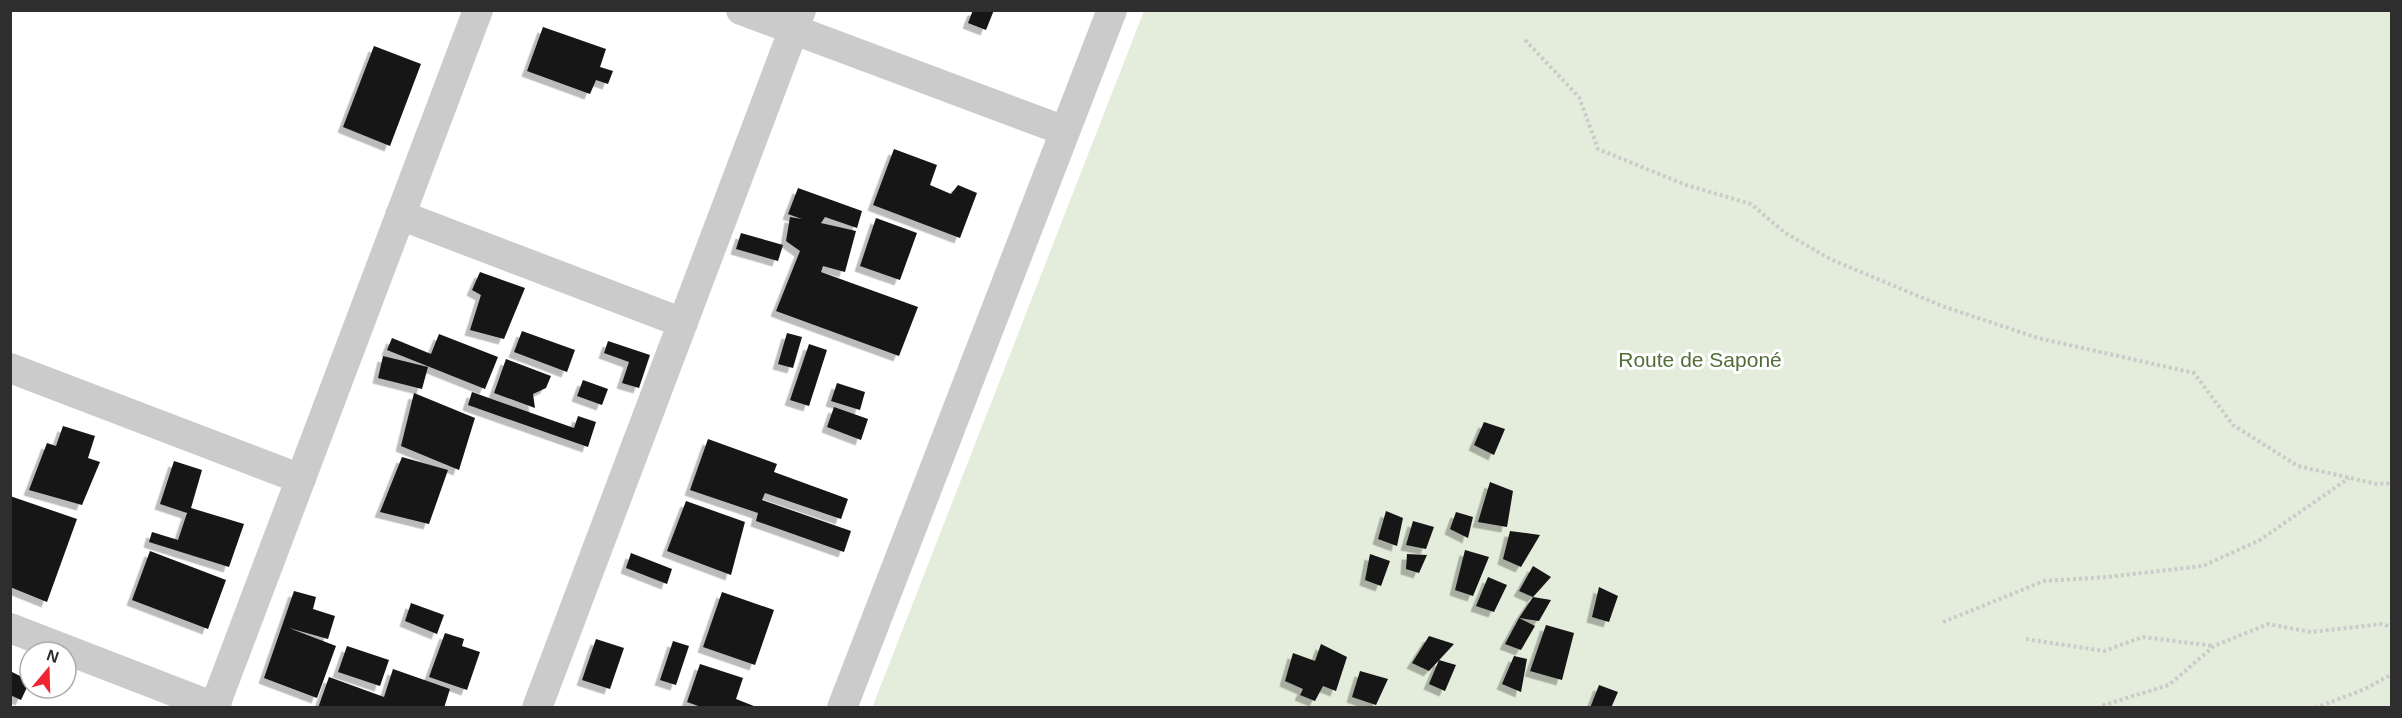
<svg xmlns="http://www.w3.org/2000/svg" width="2402" height="718" viewBox="0 0 2402 718" font-family="Helvetica,sans-serif">
  <defs>
    <filter id="shadow"><feDropShadow dx="-5.5" dy="5.5" stdDeviation="0" flood-color="#0004"/></filter>
  </defs>
  <rect width="100%" height="100%" fill="#fff"/>
  <path fill="#e4eddb" d="M1144,11H2391V707L872,708Z"/>
  <path fill="#151515" filter="url(#shadow)" d="M973,10H994L986,30L968,23Z
    M543,27L606,49L600,67L613,71L608,84L596,80L590,94L527,71Z
    M374,46L421,64L390,146L343,127Z
    M894,149L937,165L930,185L951,194L958,185L977,193L960,238L873,205Z
    M798,188L862,211L857,228L825,217L821,223L856,231L845,272L823,266L821,272L918,307L899,356L776,311L800,251L786,241L790,217L802,219L788,214Z
    M876,218L917,233L900,280L860,266Z
    M741,233L783,245L778,261L736,249Z
    M480,272L525,288L504,339L470,330L481,295L472,290Z
    M522,331L575,350L567,372L514,352Z
    M787,333L802,337L793,368L778,364Z
    M439,334L498,357L485,389L387,350L392,338L431,354Z
    M608,341L650,355L639,388L622,383L629,362L604,353Z
    M809,344L827,350L809,406L790,400Z
    M383,356L428,367L422,389L378,378Z
    M506,359L551,376L546,388L533,394L535,408L494,393Z
    M583,380L608,389L602,405L577,396Z
    M837,383L865,392L860,410L831,401Z
    M472,392L574,428L578,416L596,422L588,447L468,405Z
    M414,393L475,418L459,470L401,446Z
    M834,407L868,419L861,440L827,427Z
    M1484,422L1505,429L1494,455L1474,445Z
    M63,426L95,436L88,458L100,462L82,505L29,490L47,443L56,446Z
    M708,439L777,464L774,472L848,499L841,519L765,493L762,500L851,531L844,552L756,521L758,513L690,490Z
    M402,457L448,470L429,524L380,512Z
    M174,461L202,470L191,508L244,524L229,567L149,542L152,532L178,540L187,513L160,504Z
    M1490,482L1513,491L1507,527L1478,522Z
    M10,496L77,519L47,602L10,587Z
    M686,501L745,522L731,575L667,551Z
    M1386,511L1403,518L1397,546L1378,539Z
    M1456,512L1473,517L1468,538L1450,529Z
    M1413,521L1434,527L1426,549L1406,545Z
    M1510,531L1540,535L1521,567L1503,559Z
    M1465,550L1489,557L1473,596L1455,590Z
    M150,551L226,580L208,629L132,600Z
    M631,553L672,569L667,584L626,568Z
    M1370,554L1390,561L1381,586L1365,580Z
    M1407,554L1427,555L1419,573L1406,569Z
    M1533,566L1551,577L1533,597L1551,600L1539,621L1519,618L1533,597L1519,591Z
    M1488,577L1507,585L1494,612L1476,606Z
    M1599,587L1618,596L1609,622L1592,617Z
    M294,591L316,597L313,609L335,616L328,639L289,628L336,646L317,698L264,678Z
    M722,592L774,610L755,665L703,647Z
    M411,603L444,615L437,634L405,621Z
    M1519,618L1535,626L1521,650L1505,644Z
    M1546,625L1574,633L1562,680L1530,671Z
    M445,633L464,639L462,646L480,652L467,690L429,677Z
    M1429,636L1454,644L1429,671L1412,663Z
    M596,639L624,648L610,689L582,680Z
    M673,641L689,646L676,685L660,680Z
    M1321,644L1347,657L1336,691L1323,686L1315,701L1300,695L1303,689L1285,681L1293,653L1315,661Z
    M347,646L389,660L380,686L338,672Z
    M1514,656L1527,659L1521,692L1502,684Z
    M1439,660L1456,665L1445,691L1429,684Z
    M700,664L743,678L736,699L759,708H704L687,702Z
    M393,669L450,689L444,708H318L329,677L384,697Z
    M10,671L30,681L21,700L10,695Z
    M1360,671L1388,679L1376,705L1352,697Z
    M1599,685L1618,692L1611,708H1590Z"/>
  <g fill="none" stroke-linecap="round" stroke-linejoin="round">
    <path stroke="#cbcbcb" stroke-width="4" stroke-dasharray="3 3" stroke-linecap="butt" d="M1525,40L1579,97L1598,149L1686,185L1751,204L1784,232L1830,259L1942,306L2038,338L2194,373L2233,425L2298,466L2377,484L2392,483
      M1943,622L2044,581L2107,577L2203,566L2260,540L2349,478
      M2026,639L2104,651L2143,637L2214,646
      M2111,708L2104,705L2169,685L2214,646L2268,624L2311,632L2382,624L2392,627
      M2315,708L2365,689L2392,674"/>
    <path stroke="#cbcbcb" stroke-width="30" d="M741,10L1065,131
      M400,215L683,323
      M10,368L301,479
      M10,628L217,708
      M214,708L478,10
      M537,708L801,10
      M842,708L1112,10"/>
  </g>
  <g text-anchor="middle" dominant-baseline="central" stroke-width="6" stroke-linejoin="round" paint-order="stroke">
    <g font-size="21" fill="#516d38" stroke="#fff">
      <text x="1700" y="359">Route de Saponé</text>
    </g>
  </g>
  <rect width="2402" height="718" fill="none" stroke="#2e2e2e" stroke-width="24"/>
  <g transform="translate(48 670) rotate(19)"><circle r="28" fill="#ffffff" stroke="#ababab" stroke-width="1.5"/>
  <path d="M0-4.5L10 22L0 15L-10 22Z" fill="#f12434"/>
  <text y="-9" font-size="16" font-weight="bold" text-anchor="middle" fill="#2e2e2e">N</text>
  </g>
</svg>
